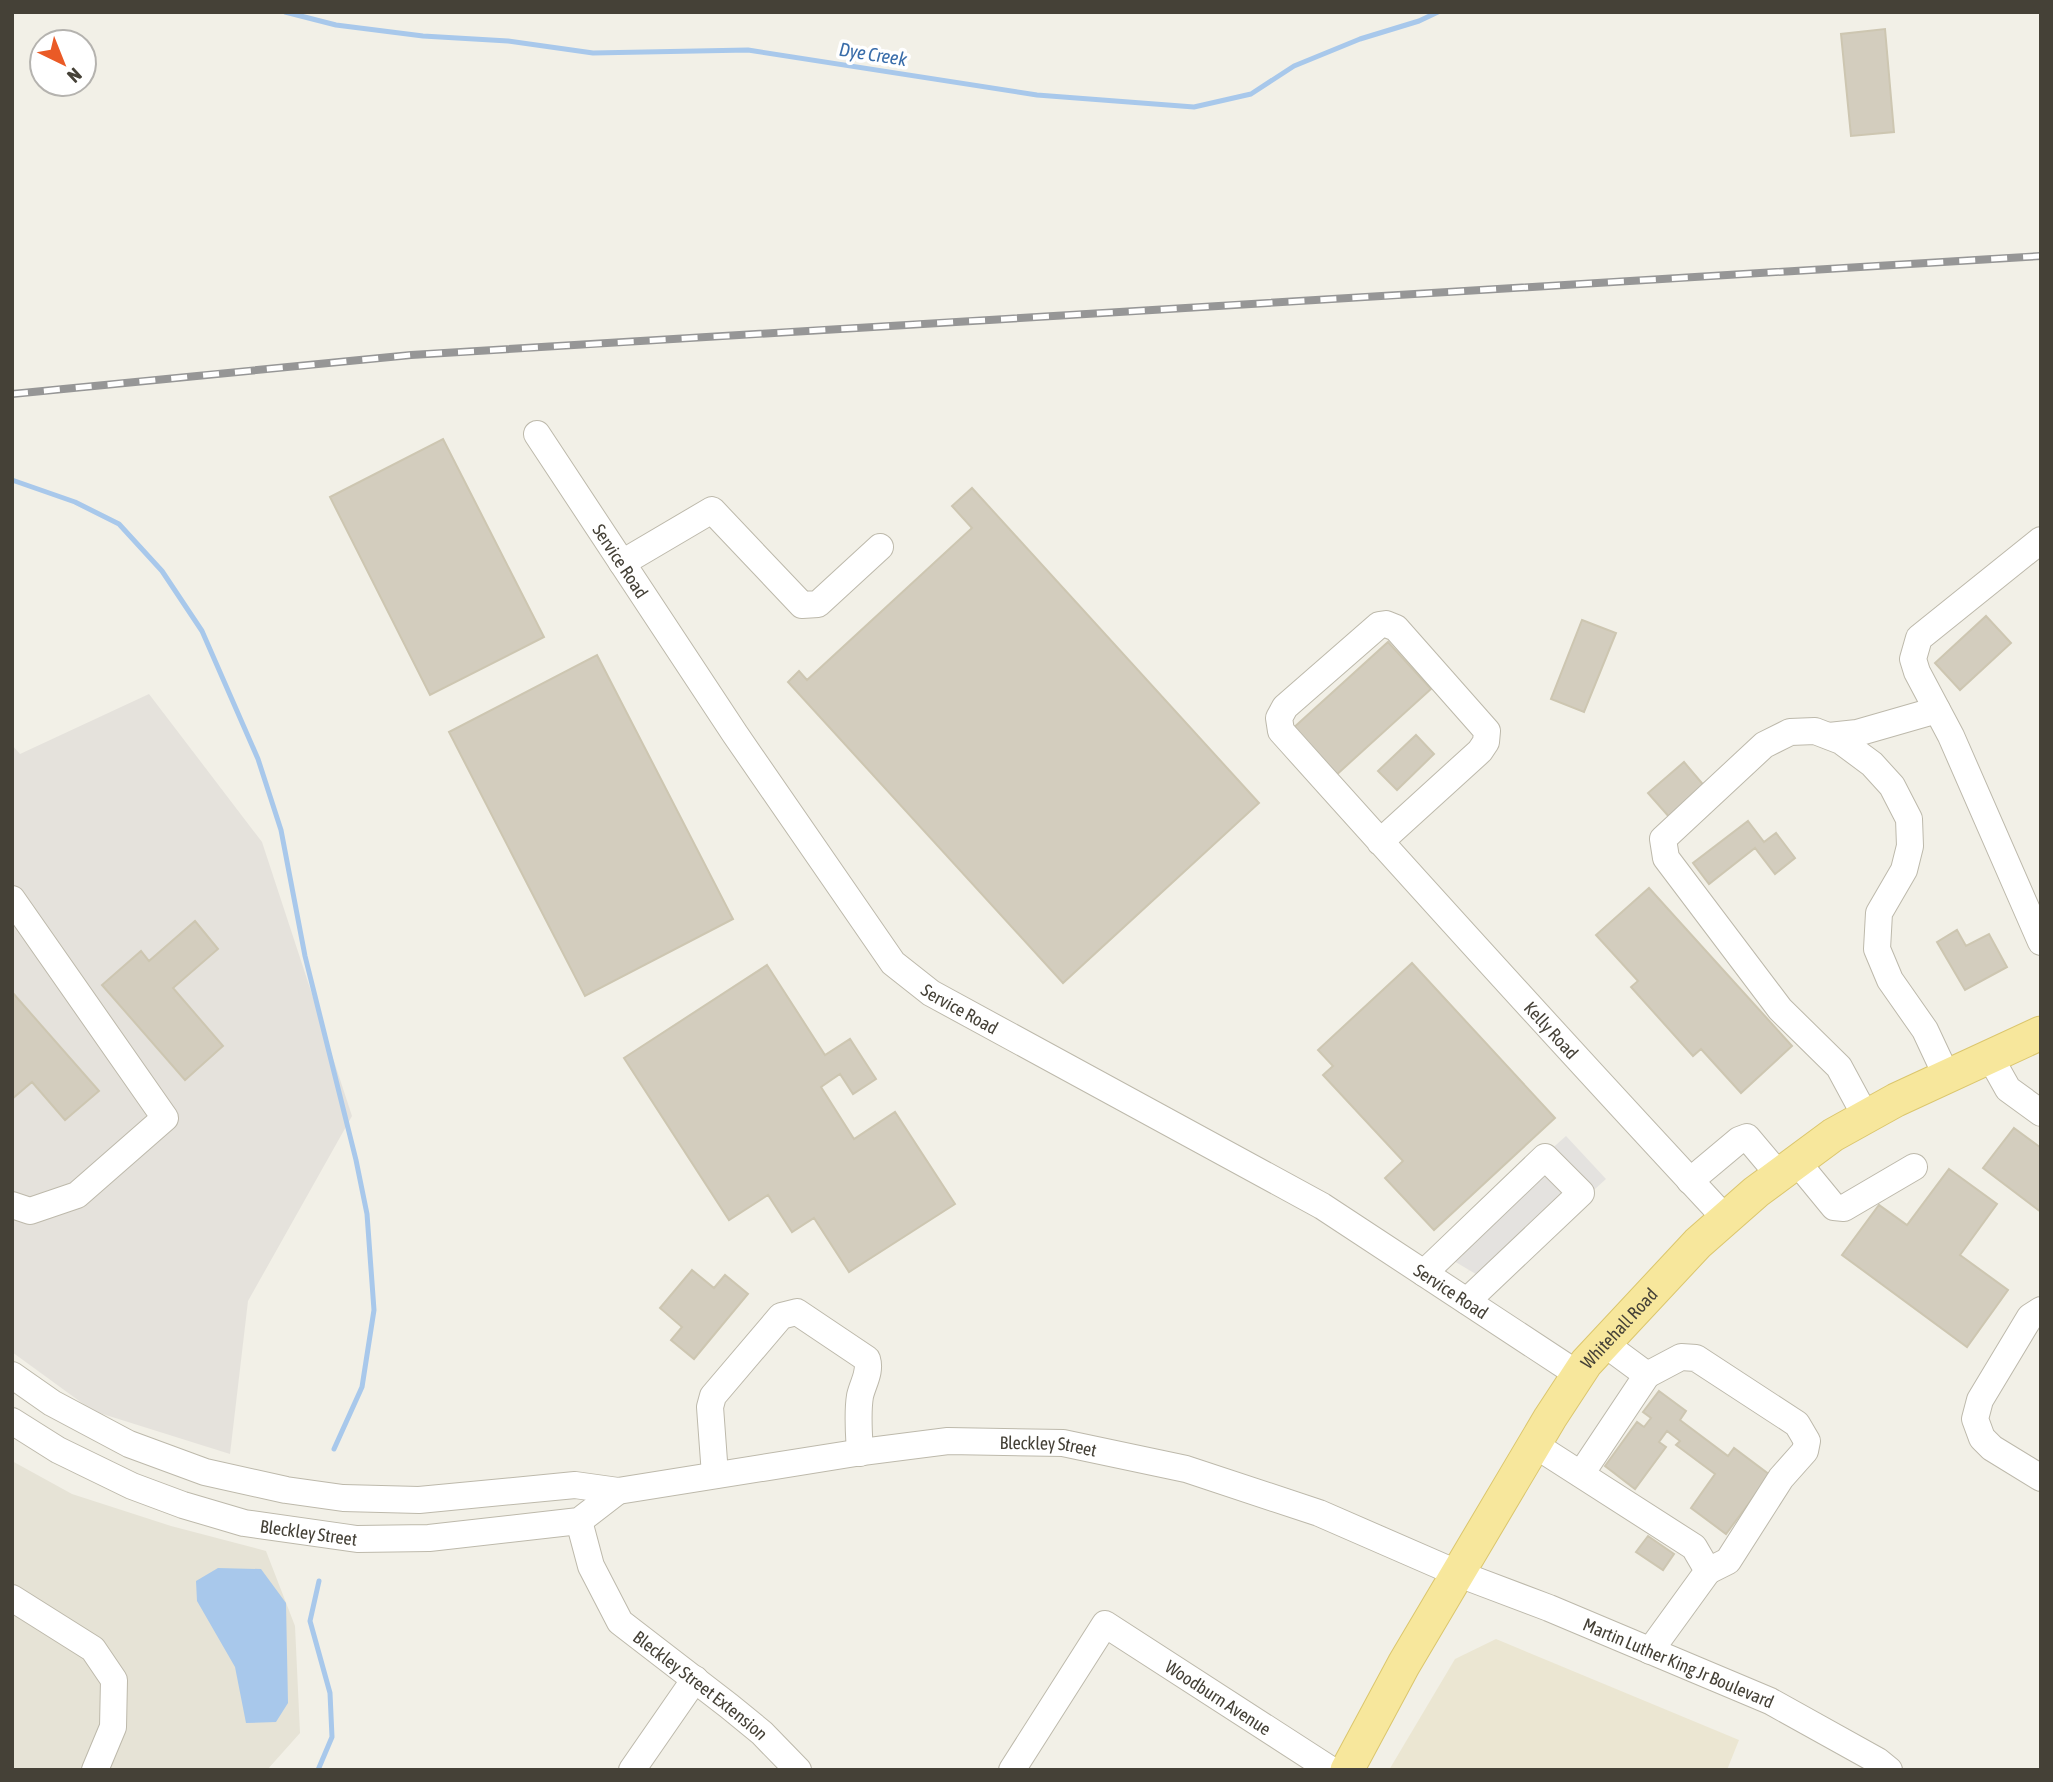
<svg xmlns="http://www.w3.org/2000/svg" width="2053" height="1782" viewBox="0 0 2053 1782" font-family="'Asap Condensed',sans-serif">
  <rect width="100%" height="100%" fill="#f2f0e7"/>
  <path fill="#e6e3d6" d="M12,1461L72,1494L171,1526L266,1551L295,1626L300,1733L267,1770H12Z"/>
  <path fill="#e5e2dc" d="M149,694L262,842L352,1116L248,1301L230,1454L93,1411L12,1352V745L20,754Z"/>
  <path fill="#ebe6d2" d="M1496,1639L1739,1740L1727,1770H1389L1455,1659Z"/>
  <path fill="#e4e2df" d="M1566,1136L1606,1179L1491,1283L1437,1251Z"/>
  <path fill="#a8c8eb" d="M218,1568L261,1569L286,1603L288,1703L276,1722L246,1723L235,1667L197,1601L196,1581Z"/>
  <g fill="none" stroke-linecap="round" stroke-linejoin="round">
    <path stroke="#a8c8eb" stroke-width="5" d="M285,12L336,25L423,36L508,41L593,53L748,50L1037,95L1194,107L1251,94L1294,66L1360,39L1419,21L1438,12
      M12,480L75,502L119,524L162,571L202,631L258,759L281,830L305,956L356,1160L367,1214L374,1310L362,1387L334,1449
      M318,1770L332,1737L330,1693L310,1621L319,1581"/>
  </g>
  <path fill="#d3cdbe" stroke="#cdc6b1" stroke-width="2" d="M1885,29L1894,132L1851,136L1841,34Z
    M443,439L544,637L430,695L330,497Z
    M972,488L1259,803L1063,983L788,682L799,671L807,680L972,528L952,506Z
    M1986,616L2011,643L1960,690L1935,663Z
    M1582,620L1616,633L1584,712L1551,699Z
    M1388,642L1431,689L1334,777L1291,730Z
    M597,655L733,919L585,996L449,732Z
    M1416,735L1434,754L1397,790L1378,771Z
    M1684,762L1706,788L1671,819L1648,793Z
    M1748,821L1764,842L1776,833L1795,858L1775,874L1755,848L1709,884L1693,863Z
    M1649,888L1792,1046L1741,1093L1701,1049L1693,1056L1631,987L1638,981L1596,935Z
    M195,921L218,949L173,988L223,1046L185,1080L102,985L141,951L149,961Z
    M1957,930L1966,946L1989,934L2007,967L1965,990L1937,942Z
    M1412,963L1555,1118L1434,1230L1385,1178L1403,1161L1323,1075L1333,1066L1318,1050Z
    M767,965L825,1055L850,1039L876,1079L853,1094L840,1074L821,1087L854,1139L895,1112L955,1204L849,1272L814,1218L792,1232L768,1195L729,1220L624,1058Z
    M12,992L99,1091L65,1120L32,1082L12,1099Z
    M2014,1128L2041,1148V1212L1983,1168Z
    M1949,1169L1997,1204L1960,1255L2008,1290L1967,1347L1842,1255L1879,1205L1907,1225Z
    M692,1270L714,1288L725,1275L748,1294L694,1359L671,1340L682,1327L660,1308Z
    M1659,1391L1686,1411L1680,1420L1728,1456L1734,1448L1770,1475L1726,1534L1691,1508L1715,1474L1676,1445L1680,1441L1667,1431L1659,1442L1666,1447L1635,1489L1605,1466L1637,1422L1644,1427L1651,1418L1643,1412Z
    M1648,1536L1674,1554L1663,1570L1636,1552Z"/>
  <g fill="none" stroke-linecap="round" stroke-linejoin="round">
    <defs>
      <g id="minor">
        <path id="s1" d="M537,434L735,734L893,963L931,993L1322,1206L1579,1375"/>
        <path d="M2041,540L1919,638L1913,659L1917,672L1951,736L2041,942"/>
        <path d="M622,563L712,510L802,605L818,604L880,547"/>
        <path d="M1829,736L1857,733L1937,710"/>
        <path id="s2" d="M1380,842L1480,751L1486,742L1487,731L1396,628L1386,624L1379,625L1285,707L1279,718L1281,731C1428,895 1576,1058 1726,1219"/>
        <path d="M12,899L165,1118L77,1195L30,1211L12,1205"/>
        <path d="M1990,1057L2008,1089L2041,1113"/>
        <path d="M1866,1117L1839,1067L1780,1009L1666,858L1663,839L1764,745L1790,732L1815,731L1841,741L1872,764L1892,786L1909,819L1910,846L1904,870L1879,913L1877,949L1890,980L1925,1030L1947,1077"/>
        <path d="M1797,1162L1834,1207L1844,1208L1914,1167"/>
        <path d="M1690,1181L1739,1140L1747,1137L1779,1175"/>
        <path d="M1424,1273L1545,1157L1581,1193L1467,1301"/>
        <path d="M2041,1310L2030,1317L1980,1400L1975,1419L1982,1438L1992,1448L2041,1478"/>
        <path id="s3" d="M12,1375L52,1403L129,1444L205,1472L286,1490L343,1498L419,1500L575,1485L618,1491L862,1452L948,1441L1063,1443L1186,1469L1319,1513L1459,1574L1549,1608L1770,1701L1878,1761L1889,1770"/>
        <path d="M1647,1375L1681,1357L1696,1358L1797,1424L1807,1441L1805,1451L1781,1478L1728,1561L1708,1571"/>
        <path id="s4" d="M12,1421L58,1450L132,1486L183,1505L244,1523L357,1539L429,1538L579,1521L618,1491"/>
        <path d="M1535,1445L1694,1547L1708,1571L1650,1651"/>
        <path d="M1581,1474L1647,1375L1605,1344"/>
        <path d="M715,1475L710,1407L713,1396L781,1316L797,1312L867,1359C871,1372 863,1383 860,1396C857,1414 859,1434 860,1453"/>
        <path id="s5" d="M579,1521L591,1566L620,1622L729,1706L762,1733L798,1770"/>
        <path d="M12,1598L93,1649L114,1680L113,1727L95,1770"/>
        <path d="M632,1770L695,1679"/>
        <path id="s6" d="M1012,1770L1105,1624L1331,1770"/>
      </g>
      <g id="major">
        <path id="s7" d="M1347,1770L1404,1664L1550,1418L1586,1363L1698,1243L1756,1192L1833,1135L1896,1100L2041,1033"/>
      </g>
    </defs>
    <use href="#minor" stroke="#bdb9ab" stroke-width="28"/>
    <use href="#major" stroke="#dbc66d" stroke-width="35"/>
    <use href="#minor" stroke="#fff" stroke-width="26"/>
    <use href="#major" stroke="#f7e79c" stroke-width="33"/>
    <defs>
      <path id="rail" d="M12,394L411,355L2041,256"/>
    </defs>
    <use href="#rail" stroke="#969696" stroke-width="8"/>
    <use href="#rail" stroke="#fff" stroke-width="5" stroke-dasharray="16" stroke-linecap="butt"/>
  </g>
  <g text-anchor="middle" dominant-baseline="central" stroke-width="7" stroke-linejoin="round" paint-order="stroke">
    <g font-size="18" fill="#454137" stroke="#fff">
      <text stroke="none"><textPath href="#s1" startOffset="152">Service Road</textPath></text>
      <text stroke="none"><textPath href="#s1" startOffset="719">Service Road</textPath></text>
      <text stroke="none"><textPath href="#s2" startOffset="866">Kelly Road</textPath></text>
      <text stroke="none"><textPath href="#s1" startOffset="1286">Service Road</textPath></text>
      <text stroke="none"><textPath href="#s7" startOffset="520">Whitehall Road</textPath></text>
      <text stroke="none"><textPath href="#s3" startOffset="1068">Bleckley Street</textPath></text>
      <text stroke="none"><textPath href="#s4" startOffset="320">Bleckley Street</textPath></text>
      <text stroke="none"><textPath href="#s3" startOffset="1738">Martin Luther King Jr Boulevard</textPath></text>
      <text stroke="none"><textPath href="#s5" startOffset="212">Bleckley Street Extension</textPath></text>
      <text stroke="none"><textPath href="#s6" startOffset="308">Woodburn Avenue</textPath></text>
    </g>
    <g font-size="19" font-style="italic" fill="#386ca9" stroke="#fff">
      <text transform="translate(873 54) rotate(9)">Dye Creek</text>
    </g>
  </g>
  <rect width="2053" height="1782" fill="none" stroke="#454137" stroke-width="28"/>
  <g transform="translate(63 63) rotate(137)"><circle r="33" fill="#ffffff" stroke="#b5b3af" stroke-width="2"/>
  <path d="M0-5L12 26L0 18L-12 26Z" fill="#ea5a26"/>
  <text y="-10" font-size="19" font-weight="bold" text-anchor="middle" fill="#454137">N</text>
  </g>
</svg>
